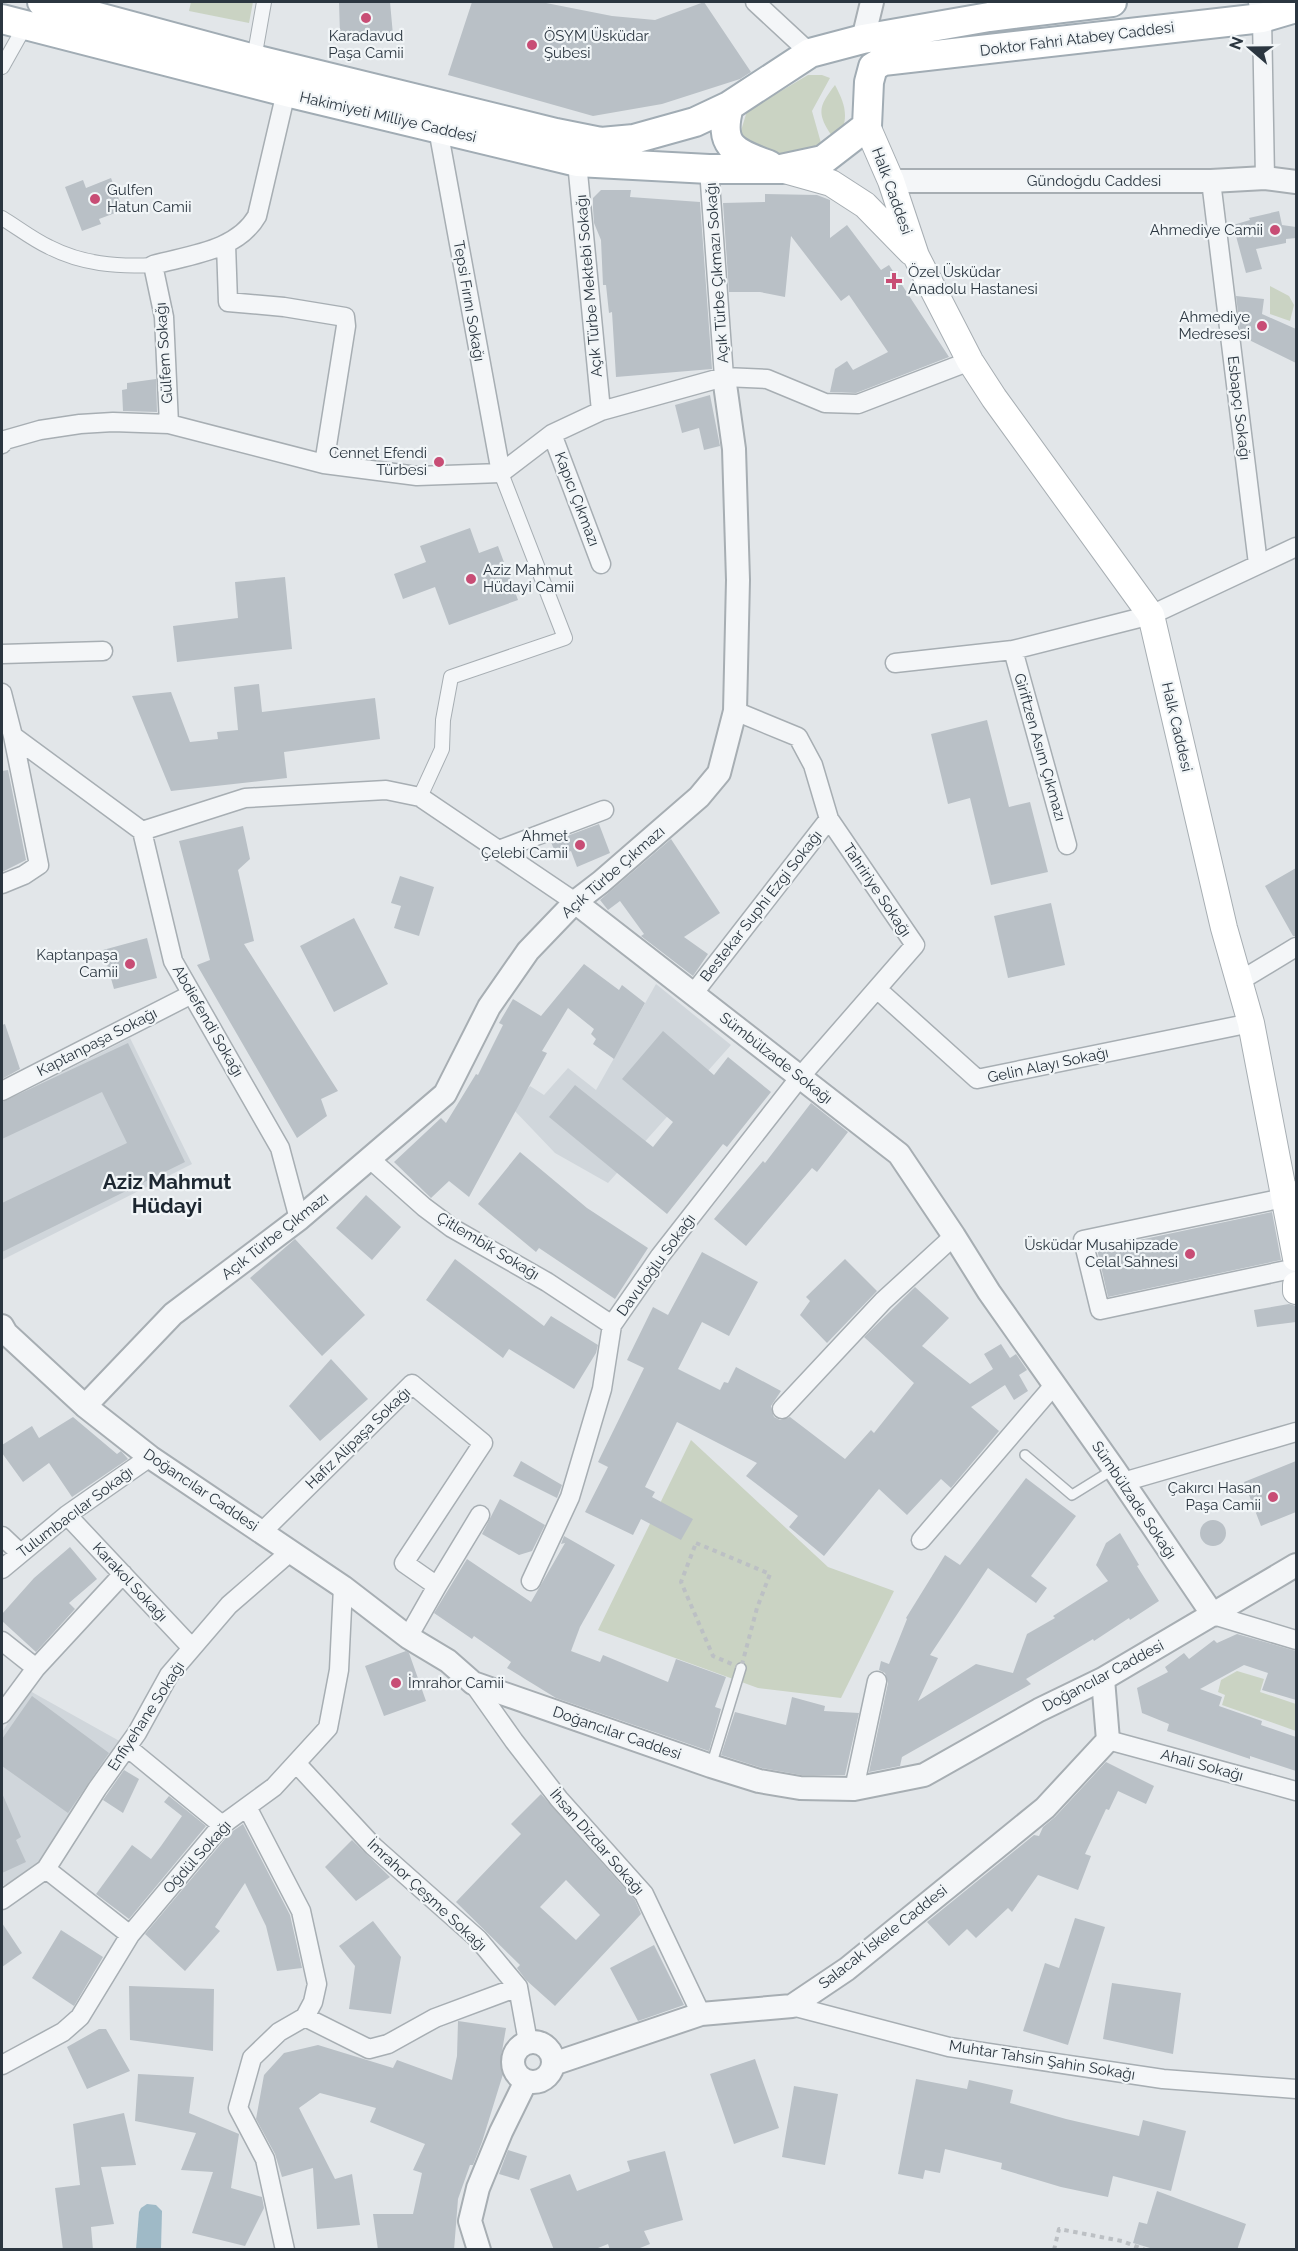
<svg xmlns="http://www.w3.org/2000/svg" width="1298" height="2251" viewBox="0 0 1298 2251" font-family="Raleway,sans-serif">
  <rect width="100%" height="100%" fill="#e2e6e9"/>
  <path fill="#d0d6db" d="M656,984L731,1045L608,1183L555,1153L512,1108L530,1086L544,1095L568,1068L596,1090Z
    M130,1038L192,1164L2,1260V1103Z
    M30,1691L123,1743L33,1872L2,1886V1732Z"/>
  <path fill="#cad3c3" d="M191,2H253L249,23L189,11Z
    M808,75H822L830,78L812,111L821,143L803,155L782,160L752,149L740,134L747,111Z
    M835,85C843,100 848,112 843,128L832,136C816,113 819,106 835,85Z
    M1270,286L1289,296L1294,305L1290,321L1270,314Z
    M691,1440L828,1567L894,1591L841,1698L758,1688L598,1630Z
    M1237,1671L1264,1679L1260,1692L1296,1704V1731L1222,1705L1225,1695L1218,1692L1221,1680Z"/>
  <path fill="#9fbac7" d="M147,2204L156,2205L162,2211L161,2249H136L139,2212L141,2208Z"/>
  <path fill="#b9c0c6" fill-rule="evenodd" d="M339,2H390L393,35L340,34Z
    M472,2H541L612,16L655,20L704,2L751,72L740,79L662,104L593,116L448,75Z
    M111,178L123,210L99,219L101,224L82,231L65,187L83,180L86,188Z
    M601,190H631L630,197L700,202L712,369L616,377L612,312L609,313L606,285H603L601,240L594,223L593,208V198Z
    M765,194L817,195L830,200V238L847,225L881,270L889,265L949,357L856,393L830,392L835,369L847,361L853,370L888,352L849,295L841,301L791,236L785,297L760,292H729L723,203L765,202Z
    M1279,211L1282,225L1296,227V238L1286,239V243L1256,249L1262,269L1246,273L1233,225L1250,220L1249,218Z
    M1236,296L1264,299L1262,314L1296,329V363L1241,336Z
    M156,379L157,412L123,411L122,390L127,389V383Z
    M710,395L720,446L704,450L699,428L682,433L675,405Z
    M470,528L479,553L498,546L518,600L449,625L435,587L403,599L394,574L426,562L420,546Z
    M285,577L292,649L177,662L173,626L238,618L235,582Z
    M259,684L262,712L375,698L380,739L284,752L287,778L171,791L132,696L171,692L190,742L218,739L217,732L238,730L234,687Z
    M987,720L1009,807L1030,802L1048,872L991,885L970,798L948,804L931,734Z
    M8,770L26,860L2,872V771Z
    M599,824L610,853L577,867L571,851L557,857L551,842Z
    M243,826L250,859L238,870L254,941L244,944L338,1091L321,1099L327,1116L297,1138L197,965L210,960L179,841Z
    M671,839L720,913L684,937L708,954L693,976L641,936L644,934L620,901L608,910L600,900Z
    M1296,868V936H1293L1265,886Z
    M400,876L434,887L419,936L394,928L401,906L391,903Z
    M1051,903L1065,965L1008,978L994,916Z
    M354,918L388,984L334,1012L300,946Z
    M147,938L157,978L114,989L103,950Z
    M584,964L619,990L622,985L645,1003L614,1059L593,1044L596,1039L591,1034L594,1029L568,1008L542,1051L547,1053L469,1197L449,1181L431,1198L394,1162L441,1118L446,1123L476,1074L478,1075L503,1025L499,1023L513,999L541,1016Z
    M5,1024L20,1069L2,1079V1025Z
    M663,1031L714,1075L728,1057L771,1092L727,1147L723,1144L667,1214L549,1117L575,1085L653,1147L673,1122L622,1079Z
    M128,1043L185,1162L2,1252V1203L127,1143L102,1092L2,1139V1102Z
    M811,1103L848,1132L817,1172L812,1168L746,1246L714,1219L763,1161L765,1163Z
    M520,1152L587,1208L648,1248L615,1299L539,1248L536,1252L478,1204Z
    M366,1195L401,1227L372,1260L336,1228Z
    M1272,1212L1281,1260L1108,1297L1097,1249Z
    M295,1239L365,1315L322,1356L250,1278Z
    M702,1252L758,1282L729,1336L702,1322L678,1369L720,1390L724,1382L728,1383L736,1367L781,1391L771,1406L774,1417L780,1420L790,1417L845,1459L871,1430L874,1433L914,1383L864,1337L915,1287L949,1318L922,1346L970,1384L993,1369L984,1354L1001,1344L1010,1358L1016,1354L1027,1370L1019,1375L1028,1391L1014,1400L1005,1385L971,1407L999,1431L951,1488L941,1479L907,1515L879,1489L824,1556L789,1527L798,1516L746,1476L757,1463L677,1422L645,1487L655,1492L652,1497L693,1519L681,1540L641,1519L633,1535L585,1512L608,1467L598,1462L644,1368L627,1360L653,1307L668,1315Z
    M455,1259L544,1326L551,1316L598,1345L596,1353L574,1389L509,1349L503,1358L426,1300Z
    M845,1259L877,1291L827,1343L800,1315L810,1301L806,1297Z
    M1289,1304L1296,1306V1322L1257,1327L1254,1310Z
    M331,1359L368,1399L320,1441L289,1406Z
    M73,1417L117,1454L121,1451L128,1459L72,1497L49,1463L23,1482L2,1453V1445L32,1426L39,1438Z
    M521,1461L562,1485L557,1498L513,1476Z
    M1296,1461V1512L1261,1526L1244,1482Z
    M1026,1478L1076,1516L1031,1576L1047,1588L1036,1603L988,1568L930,1655L938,1658L918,1701L976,1664L1013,1673L1027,1634L1055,1618L1053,1616L1108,1581L1096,1565L1106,1543L1120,1533L1139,1565L1137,1566L1159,1601L1130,1620L1129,1618L1094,1641L1093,1639L1026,1679L1031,1684L902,1757L900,1766L869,1772L888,1683L885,1673L879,1670L881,1661L889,1664L907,1619L906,1618L945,1555L960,1565Z
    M500,1499L545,1525L532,1551L519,1555L482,1534Z
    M1200 1533a13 13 0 1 1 26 0a13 13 0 1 1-26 0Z
    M564,1536L615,1565L580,1627L571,1651L600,1662L603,1655L668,1682L676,1659L726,1677L715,1707L721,1709L709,1751L556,1698L507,1668L511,1662L474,1636L472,1639L434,1613L467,1559L531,1602L565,1543L561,1544Z
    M70,1547L97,1579L69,1603L75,1609L36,1652L2,1621V1614L34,1578Z
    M1237,1634L1296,1651V1700L1262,1690L1268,1673L1244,1665L1200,1689L1222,1697L1219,1706L1262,1721L1261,1725L1296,1737V1771L1250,1756V1759L1167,1731L1169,1724L1142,1713L1137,1688L1168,1672L1165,1667L1184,1653L1189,1659L1214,1640L1217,1643Z
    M406,1651L409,1653L426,1701L384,1716L365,1666Z
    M32,1696L109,1753L68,1813L2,1766V1739Z
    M792,1697L825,1706L824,1711L859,1713L845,1775H801L762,1768L721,1755L735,1712L786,1725Z
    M1106,1762L1154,1786L1146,1804L1118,1791L1109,1810L1106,1809L1085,1854L1091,1856L1078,1890L1038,1875L1012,1912L1008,1908L976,1938L967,1929L949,1946L927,1922L1034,1835L1039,1836L1043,1827L1055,1817Z
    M124,1770L139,1779L123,1813L103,1800Z
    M2,1793L21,1837L16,1840L26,1862L2,1873Z
    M541,1794L635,1900L641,1914L555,2006L526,1980L517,1968L520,1965L456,1902L521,1834L511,1824ZM566,1880L600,1915L576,1940L540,1907Z
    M169,1796L206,1826L129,1919L96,1894L132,1845L151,1859L161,1846L182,1816L164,1802Z
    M243,1824L290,1915L302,1968L277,1971L266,1926L245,1883L215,1927L220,1931L185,1971L145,1934L230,1833Z
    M352,1840L390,1877L356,1901L325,1867Z
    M1075,1918L1105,1927L1068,2045L1023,2031L1045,1963L1059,1968Z
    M373,1921L401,1957L391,2014L349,2009L355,1966L339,1946Z
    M2,1923L22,1953L2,1967Z
    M61,1930L103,1957L74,2006L32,1978Z
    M654,1945L684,2005L638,2021L610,1968Z
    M1112,1983L1181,1993L1173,2054L1103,2039Z
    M129,1986L214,1989L213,2051L130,2040Z
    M458,2021L506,2028L501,2057L508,2058L482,2142L473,2165H470L458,2199L454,2250H378L373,2214H413L422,2173L413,2170L425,2144L370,2122L376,2108L320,2093L299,2108L335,2179L352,2174L360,2225L317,2229L313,2168L282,2177L275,2154L256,2119L264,2075L284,2053L318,2045L393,2068L397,2060L452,2080L457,2056Z
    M99,2029H106L130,2071L87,2089L67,2047Z
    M755,2059L779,2128L734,2144L710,2074Z
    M138,2074L194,2077L189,2113L239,2134L231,2188L262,2197L264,2208L245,2246L192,2233L213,2172L181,2170L196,2133L135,2121Z
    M916,2079L967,2089L969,2080L1013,2090L1010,2103L1066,2119L1139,2136L1143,2120L1186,2131L1171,2191L1113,2176L1108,2197L1061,2187L1001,2169L1002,2163L945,2149L940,2173L925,2170L923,2179L898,2174Z
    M794,2086L838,2094L825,2165L782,2157Z
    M124,2113L136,2165L101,2167L114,2224L91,2227L93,2250H63L55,2188L80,2185L73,2124Z
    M508,2150L527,2156L519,2180L499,2174Z
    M665,2151L683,2220L644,2231L650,2244L635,2250H610L608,2244L593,2250H554L530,2189L570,2174L577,2191L630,2171L627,2161Z
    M1157,2191L1246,2224L1237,2250H1157L1133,2243L1139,2222L1147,2224Z"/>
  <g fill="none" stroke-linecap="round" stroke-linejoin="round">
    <defs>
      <path id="service" d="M1025,1455L1072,1495L1114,1469
        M711,1766L741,1668"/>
      <path id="pedestrian" d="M254,59L264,2
        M2,67L25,26
        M2,218C17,227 32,239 49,247C82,264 117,267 153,265
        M420,797L442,749L443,720L451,677L565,638L501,473"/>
      <path id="minor" d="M755,2L810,53
        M1258,2L1262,18L1265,178
        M438,129L501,473
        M577,162L601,411
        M709,169L724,377
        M1211,181L1258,564
        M226,244L228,302L284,307L345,317L346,326L324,464
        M169,424L164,317L153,265C189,255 237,251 257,216L286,92
        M552,434L601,564
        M2,444L5,440L40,430L80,424L113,422L169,424L324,464L417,476L501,473L552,434L601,411L724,377L767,379L825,403L858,404L970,361
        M1013,650L1067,845
        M2,654L103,651
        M895,663L1013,650L1151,615L1296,547
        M2,693L13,736L39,865L24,875L2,884
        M13,736L142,831L173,961L280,1148L299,1219
        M142,831L245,798L386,790L420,797L575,902
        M499,850L604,810
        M1238,982L1296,947
        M877,989L977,1079L1251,1023
        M693,994L829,819
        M2,1091L192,994
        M370,1159L424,1207L452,1228L547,1282L612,1325
        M1296,1190L1284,1198L1083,1240L1100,1310L1296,1268
        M782,1409L883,1301L954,1236
        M1123,1482L1296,1432
        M67,1515L192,1648
        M262,1532L412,1384L483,1443L404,1563L437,1586
        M2,1536L20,1553
        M921,1540L1055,1384
        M2,1569L67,1515L150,1457
        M531,1581L570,1497L602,1389L612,1325L660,1256L800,1077L915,945L829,819L813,765L798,737L735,711
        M1213,1615L1296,1640
        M408,1637L437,1586L480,1515
        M2,1641L36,1668
        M473,1683L514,1741L559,1799L644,1894L701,2014
        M2,1714L36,1668L123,1574
        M1108,1740L1296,1791
        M127,1747L222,1825
        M296,1763L373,1846L478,1939L518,1987L528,2042
        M854,1789L877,1681
        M247,1807L301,1911L317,1984L313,2002L305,2017L279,2032L252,2058L238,2108L265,2159L285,2250
        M46,1869L97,1789L137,1733L169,1675L229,1605L290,1552
        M2,1900L46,1869L130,1935
        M792,2006L949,2047L1163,2079L1296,2089
        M305,2017L369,2049L388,2044L435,2018L518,1987
        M2,2065L63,2032L80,2017L130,1935L222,1825L274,1787L328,1728L339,1670L343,1587"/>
      <path id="tertiary" d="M863,39L872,2
        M891,181H1211L1265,178L1296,182
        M575,902L899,1154L954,1236L989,1292L1114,1469L1213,1615
        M2,1326L6,1333L85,1406L150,1457L343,1587L408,1637L448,1661L473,1683L711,1766L759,1781L800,1788L854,1789L924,1775L1039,1710L1103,1679L1296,1565
        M85,1406L173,1314L299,1219L445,1094L489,1007L528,951L575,902L601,882L699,797L719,773L735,711L738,580L734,449L724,377
        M513 2062a20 20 0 1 1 40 0a20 20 0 1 1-40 0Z
        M553,2064L701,2014L792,2006L847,1969L1045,1808L1108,1740L1103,1679
        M479,2250L470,2221L478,2188L501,2132L526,2081"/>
      <path id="secondary" d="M867,126L891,181L916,256L970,361L994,398L1151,615L1224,928L1251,1023L1296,1258
        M781,169L831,183L865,205L911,252
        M1296,1285V1291"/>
      <path id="primary" d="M42,2L254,59L556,133L601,142L634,139L695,122L729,106L810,53L863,39L989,17L1112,2
        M2,19L286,92L577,162L709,169H781L823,160L867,126L869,82L873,67L883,61L1262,18L1296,8
        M729,106C718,147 734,152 769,165"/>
    </defs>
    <use href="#service" stroke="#a7aeb3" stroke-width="12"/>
    <use href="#pedestrian" stroke="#a7aeb3" stroke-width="16"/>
    <use href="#minor" stroke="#a7aeb3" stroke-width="21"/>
    <use href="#tertiary" stroke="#a7aeb3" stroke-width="26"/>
    <use href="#secondary" stroke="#a7aeb3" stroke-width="28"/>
    <use href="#primary" stroke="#a1acb4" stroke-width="32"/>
    <path stroke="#bcc0c4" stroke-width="4" stroke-dasharray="4.5 4.5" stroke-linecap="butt" d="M696,1543L770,1574L757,1608L741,1668L713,1656L681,1582Z
      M1054,2250L1059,2229L1122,2241L1145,2250"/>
    <use href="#service" stroke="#f4f6f8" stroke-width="9"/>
    <use href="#pedestrian" stroke="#f4f6f8" stroke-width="14"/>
    <use href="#minor" stroke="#f4f6f8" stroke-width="18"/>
    <use href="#tertiary" stroke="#f4f6f8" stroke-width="22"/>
    <use href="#secondary" stroke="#fff" stroke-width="26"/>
    <use href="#primary" stroke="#fff" stroke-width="28"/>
  </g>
  <g fill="#c84d75" stroke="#f1f5f7" stroke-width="2">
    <circle cx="366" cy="18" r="6"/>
    <circle cx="532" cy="45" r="6"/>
    <circle cx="95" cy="199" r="6"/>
    <circle cx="1275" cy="230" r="6"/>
    <path d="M891 272h6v6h6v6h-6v6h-6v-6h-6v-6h6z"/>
    <circle cx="1262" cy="326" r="6"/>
    <circle cx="439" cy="462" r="6"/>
    <circle cx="471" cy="579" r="6"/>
    <circle cx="580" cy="845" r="6"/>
    <circle cx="130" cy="964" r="6"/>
    <circle cx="1190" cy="1254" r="6"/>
    <circle cx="1273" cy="1497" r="6"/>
    <circle cx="396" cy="1683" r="6"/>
  </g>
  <g text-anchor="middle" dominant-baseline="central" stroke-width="4.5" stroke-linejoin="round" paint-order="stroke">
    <g font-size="15" fill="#2b3640" stroke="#f1f5f7" text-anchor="end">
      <text x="366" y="36" text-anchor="middle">Karadavud<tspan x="366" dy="17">Paşa Camii</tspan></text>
      <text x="544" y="36" text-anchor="start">ÖSYM Üsküdar<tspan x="544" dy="17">Şubesi</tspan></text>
      <text x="107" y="190" text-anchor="start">Gulfen<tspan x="107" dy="17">Hatun Camii</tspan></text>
      <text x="1263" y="230">Ahmediye Camii</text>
      <text x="908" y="272" text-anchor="start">Özel Üsküdar<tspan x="908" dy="17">Anadolu Hastanesi</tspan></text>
      <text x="1250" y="317">Ahmediye<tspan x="1250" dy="17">Medresesi</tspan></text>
      <text x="427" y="453">Cennet Efendi<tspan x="427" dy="17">Türbesi</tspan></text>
      <text x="483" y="570" text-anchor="start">Aziz Mahmut<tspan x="483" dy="17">Hüdayi Camii</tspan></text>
      <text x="568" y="836">Ahmet<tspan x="568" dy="17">Çelebi Camii</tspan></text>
      <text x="118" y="955">Kaptanpaşa<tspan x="118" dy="17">Camii</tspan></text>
      <text x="1178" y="1245">Üsküdar Musahipzade<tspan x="1178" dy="17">Celal Sahnesi</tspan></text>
      <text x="1261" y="1488">Çakırcı Hasan<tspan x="1261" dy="17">Paşa Camii</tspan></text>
      <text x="408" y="1683" text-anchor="start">İmrahor Camii</text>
    </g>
    <g font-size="15" fill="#2b3640" stroke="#f1f5f7">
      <text transform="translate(1077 39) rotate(-7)">Doktor Fahri Atabey Caddesi</text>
      <text transform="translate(388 117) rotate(13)">Hakimiyeti Milliye Caddesi</text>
      <text x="1094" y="181">Gündoğdu Caddesi</text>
      <text transform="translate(892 191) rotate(70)">Halk Caddesi</text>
      <text transform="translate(717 273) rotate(-94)">Açık Türbe Çıkmazı Sokağı</text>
      <text transform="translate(589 286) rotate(-95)">Açık Türbe Mektebi Sokağı</text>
      <text transform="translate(469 301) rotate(80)">Tepsi Fırını Sokağı</text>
      <text transform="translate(164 353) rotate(-94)">Gülfem Sokağı</text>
      <text transform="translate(1239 408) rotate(83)">Esbapçı Sokağı</text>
      <text transform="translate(577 499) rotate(69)">Kapıcı Çıkmazı</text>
      <text transform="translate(1177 727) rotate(77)">Halk Caddesi</text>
      <text transform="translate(1040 747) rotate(74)">Giriftzen Asım Çıkmazı</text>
      <text transform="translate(613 872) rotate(-41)">Açık Türbe Çıkmazı</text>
      <text transform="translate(877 890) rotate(56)">Tahririye Sokağı</text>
      <text transform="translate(761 906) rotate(-52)">Bestekar Suphi Ezgi Sokağı</text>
      <text transform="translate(208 1021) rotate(60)">Abdiefendi Sokağı</text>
      <text transform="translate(97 1042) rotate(-27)">Kaptanpaşa Sokağı</text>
      <text transform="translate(776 1058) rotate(38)">Sümbülzade Sokağı</text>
      <text transform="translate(1048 1065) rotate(-12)">Gelin Alayı Sokağı</text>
      <text transform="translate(275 1236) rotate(-38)">Açık Türbe Çıkmazı</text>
      <text transform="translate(488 1246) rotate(31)">Çitlembik Sokağı</text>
      <text transform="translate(656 1265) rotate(-54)">Davutoğlu Sokağı</text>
      <text transform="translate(358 1438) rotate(-44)">Hafız Alipaşa Sokağı</text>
      <text transform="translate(201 1490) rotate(34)">Doğancılar Caddesi</text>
      <text transform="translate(1134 1500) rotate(56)">Sümbülzade Sokağı</text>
      <text transform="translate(75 1512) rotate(-37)">Tulumbacılar Sokağı</text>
      <text transform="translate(130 1582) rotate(47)">Karakol Sokağı</text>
      <text transform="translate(1103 1676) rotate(-28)">Doğancılar Caddesi</text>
      <text transform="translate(146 1716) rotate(-57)">Enfiyehane Sokağı</text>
      <text transform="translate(617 1733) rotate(19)">Doğancılar Caddesi</text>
      <text transform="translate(1202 1765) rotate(15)">Ahali Sokağı</text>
      <text transform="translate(597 1842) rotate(49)">İhsan Dizdar Sokağı</text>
      <text transform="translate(197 1857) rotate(-48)">Oğdül Sokağı</text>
      <text transform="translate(427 1895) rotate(43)">İmrahor Çeşme Sokağı</text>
      <text transform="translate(883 1937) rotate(-38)">Salacak İskele Caddesi</text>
      <text transform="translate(1042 2060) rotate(9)">Muhtar Tahsin Şahin Sokağı</text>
    </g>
    <g font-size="21" font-weight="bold" fill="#1d2731" stroke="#f1f5f7">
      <text x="167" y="1181">Aziz Mahmut<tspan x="167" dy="24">Hüdayi</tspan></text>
    </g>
  </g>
  <rect width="1298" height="2251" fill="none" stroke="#2b3640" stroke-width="6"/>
  <g transform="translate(1250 48) rotate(290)" stroke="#f1f5f7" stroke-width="4.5" paint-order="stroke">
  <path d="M0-4.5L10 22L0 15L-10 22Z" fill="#2b3640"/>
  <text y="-9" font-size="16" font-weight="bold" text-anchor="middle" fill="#2b3640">N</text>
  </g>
</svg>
